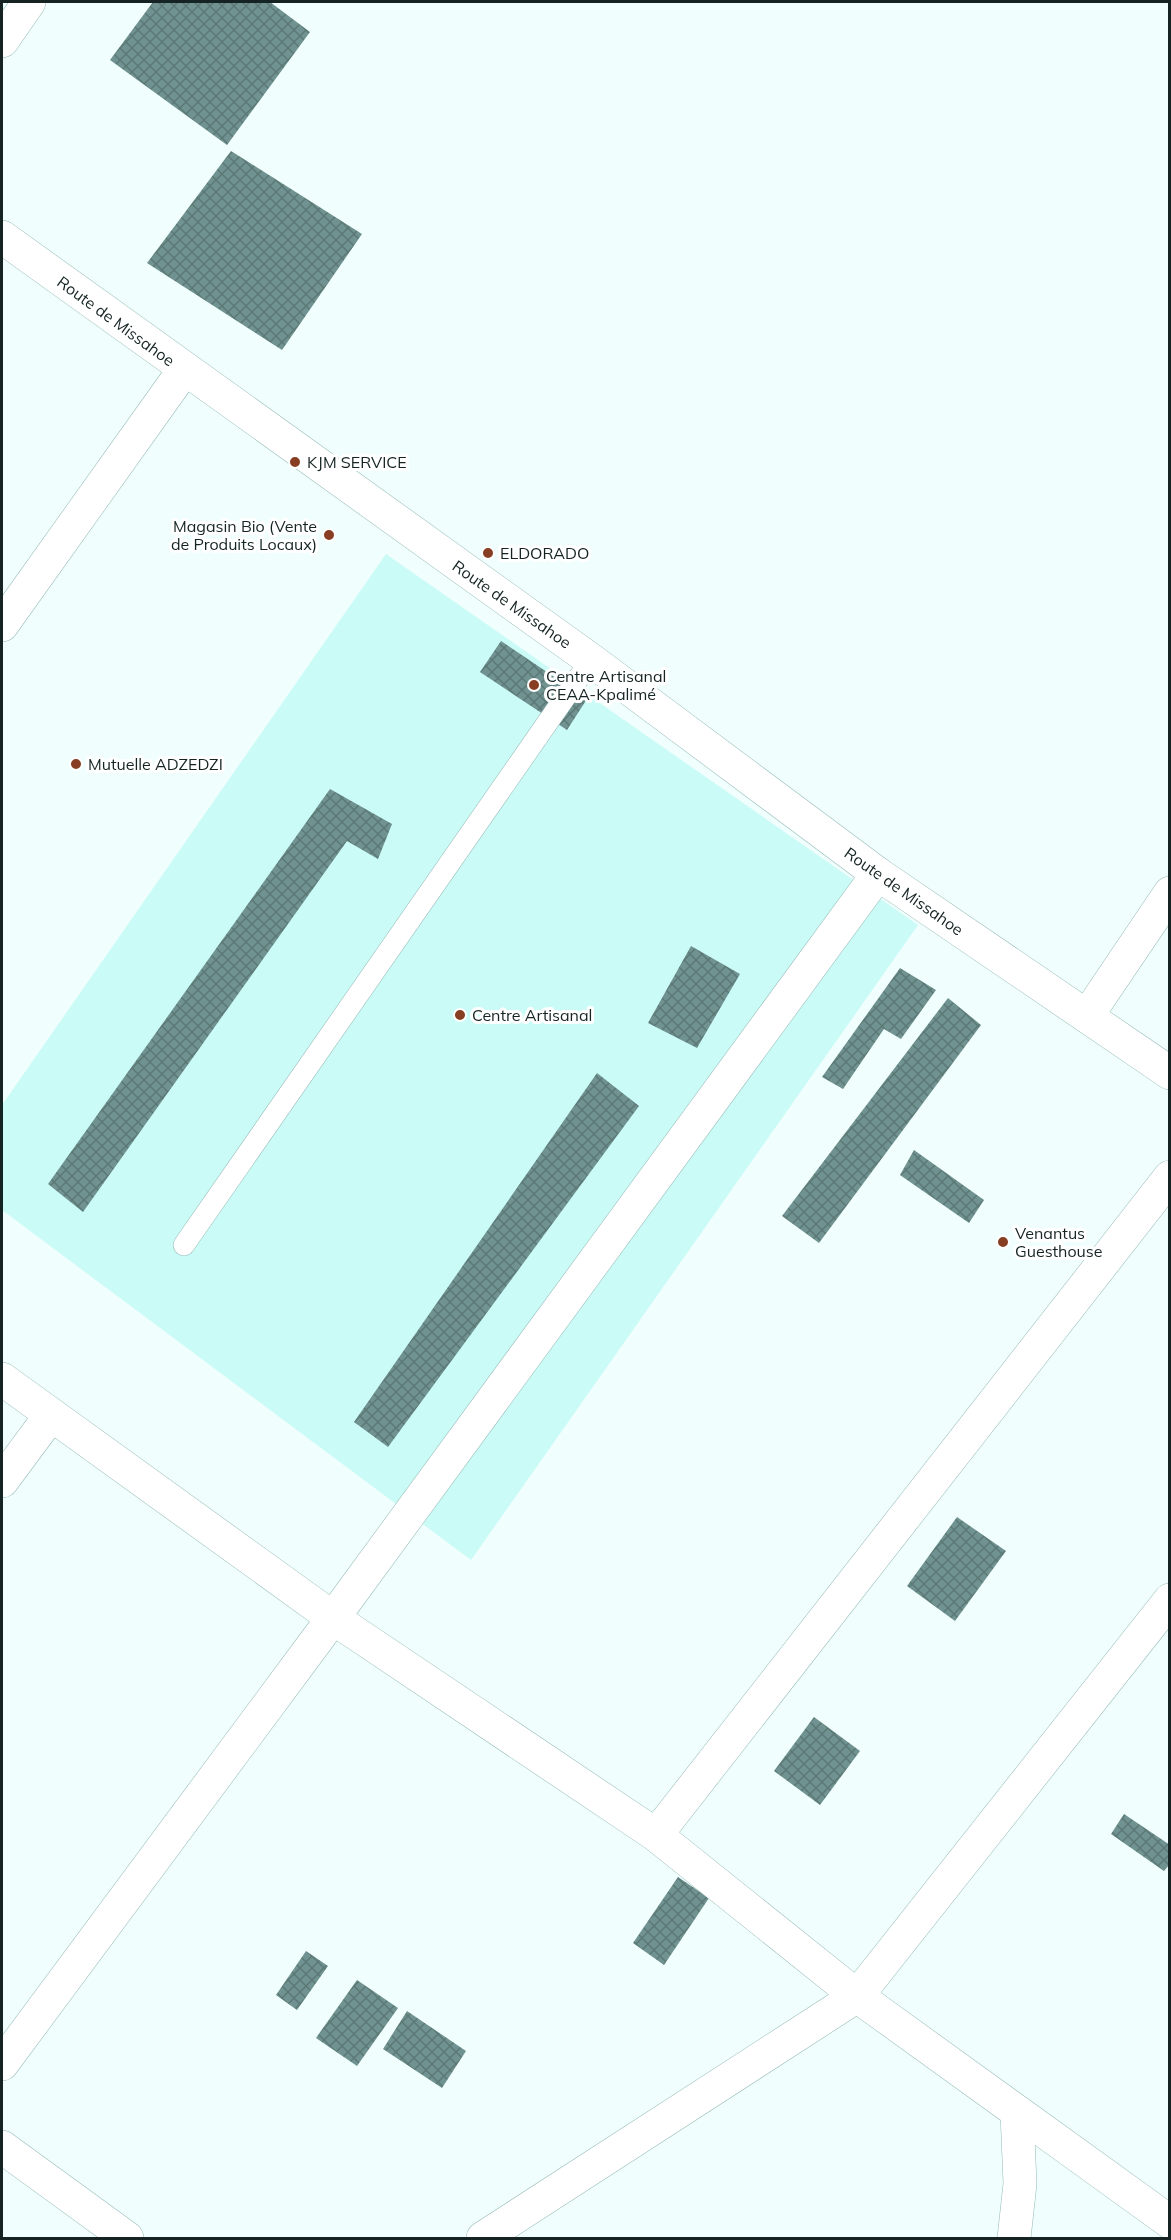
<svg xmlns="http://www.w3.org/2000/svg" width="1171" height="2240" viewBox="0 0 1171 2240" font-family="Mulish,sans-serif">
  <defs>
    <pattern id="building-cross-hatch" width="8" height="8" patternUnits="userSpaceOnUse" patternTransform="scale(1.5)"><rect width="8" height="8" fill="#709391"/><path d="M0 0l8 8M0 8l8-8" fill="none" stroke="#5b7876"/></pattern>
  </defs>
  <rect width="100%" height="100%" fill="#f0fffd"/>
  <path fill="#cafbf7" d="M386,554L918,925L471,1560L2,1210V1105Z"/>
  <path fill="url(#building-cross-hatch)" d="M153,2H270L310,32L227,145L110,60Z
    M231,151L362,234L282,350L147,263Z
    M501,641L587,699L567,730L480,672Z
    M330,789L392,824L378,859L347,841L83,1212L48,1184Z
    M691,946L740,974L697,1048L648,1023Z
    M900,968L936,990L901,1039L884,1029L843,1089L822,1077Z
    M948,998L981,1025L819,1243L782,1216Z
    M597,1073L639,1106L388,1447L354,1422Z
    M914,1150L984,1200L969,1223L900,1175Z
    M957,1517L1006,1551L955,1621L907,1586Z
    M814,1717L860,1751L820,1805L774,1771Z
    M1124,1814L1170,1845V1864L1164,1871L1111,1834Z
    M678,1877L709,1898L664,1965L633,1943Z
    M306,1951L328,1966L297,2010L276,1995Z
    M357,1980L398,2008L357,2066L316,2038Z
    M407,2011L466,2051L442,2088L383,2049Z"/>
  <g fill="none" stroke-linecap="round" stroke-linejoin="round">
    <defs>
      <path id="service" d="M184,1245L591,660"/>
      <path id="minor" d="M2,41L29,2
        M2,625L184,370
        M1087,1016L1170,893
        M2,1379L333,1618L656,1835L857,1996L1170,2222
        M2,1481L51,1415
        M656,1835L1170,1177
        M2,2064L333,1618L878,874
        M2,2147L127,2238
        M483,2238L857,1996L1170,1600
        M1014,2238L1020,2184L1017,2112"/>
      <path id="secondary" d="M2,237L591,660L878,874L1170,1073"/>
    </defs>
    <use href="#service" stroke="#95bab7" stroke-width="22"/>
    <use href="#minor" stroke="#95bab7" stroke-width="34"/>
    <use href="#secondary" stroke="#95bab7" stroke-width="34"/>
    <use href="#service" stroke="#fff" stroke-width="21"/>
    <use href="#minor" stroke="#fff" stroke-width="33"/>
    <use href="#secondary" stroke="#fff" stroke-width="33"/>
  </g>
  <g fill="#873e23" stroke="#fff" stroke-width="2">
    <circle cx="295" cy="462" r="6"/>
    <circle cx="329" cy="535" r="6"/>
    <circle cx="488" cy="553" r="6"/>
    <circle cx="534" cy="685" r="6"/>
    <circle cx="76" cy="764" r="6"/>
    <circle cx="460" cy="1015" r="6"/>
    <circle cx="1003" cy="1242" r="6"/>
  </g>
  <g text-anchor="middle" dominant-baseline="central" stroke-width="6" stroke-linejoin="round" paint-order="stroke">
    <g font-size="16" fill="#152423" stroke="#fff">
      <text transform="translate(116 321) rotate(36)">Route de Missahoe</text>
      <text transform="translate(512 604) rotate(35)">Route de Missahoe</text>
      <text transform="translate(904 891) rotate(35)">Route de Missahoe</text>
    </g>
    <g font-size="16" fill="#152423" stroke="#fff" text-anchor="start">
      <text x="307" y="462">KJM SERVICE</text>
      <text x="317" y="526" text-anchor="end">Magasin Bio (Vente<tspan x="317" dy="18">de Produits Locaux)</tspan></text>
      <text x="500" y="553">ELDORADO</text>
      <text x="546" y="676">Centre Artisanal<tspan x="546" dy="18">CEAA-Kpalimé</tspan></text>
      <text x="88" y="764">Mutuelle ADZEDZI</text>
      <text x="472" y="1015">Centre Artisanal</text>
      <text x="1015" y="1233">Venantus<tspan x="1015" dy="18">Guesthouse</tspan></text>
    </g>
  </g>
  <rect width="1171" height="2240" fill="none" stroke="#152423" stroke-width="6"/>
</svg>
